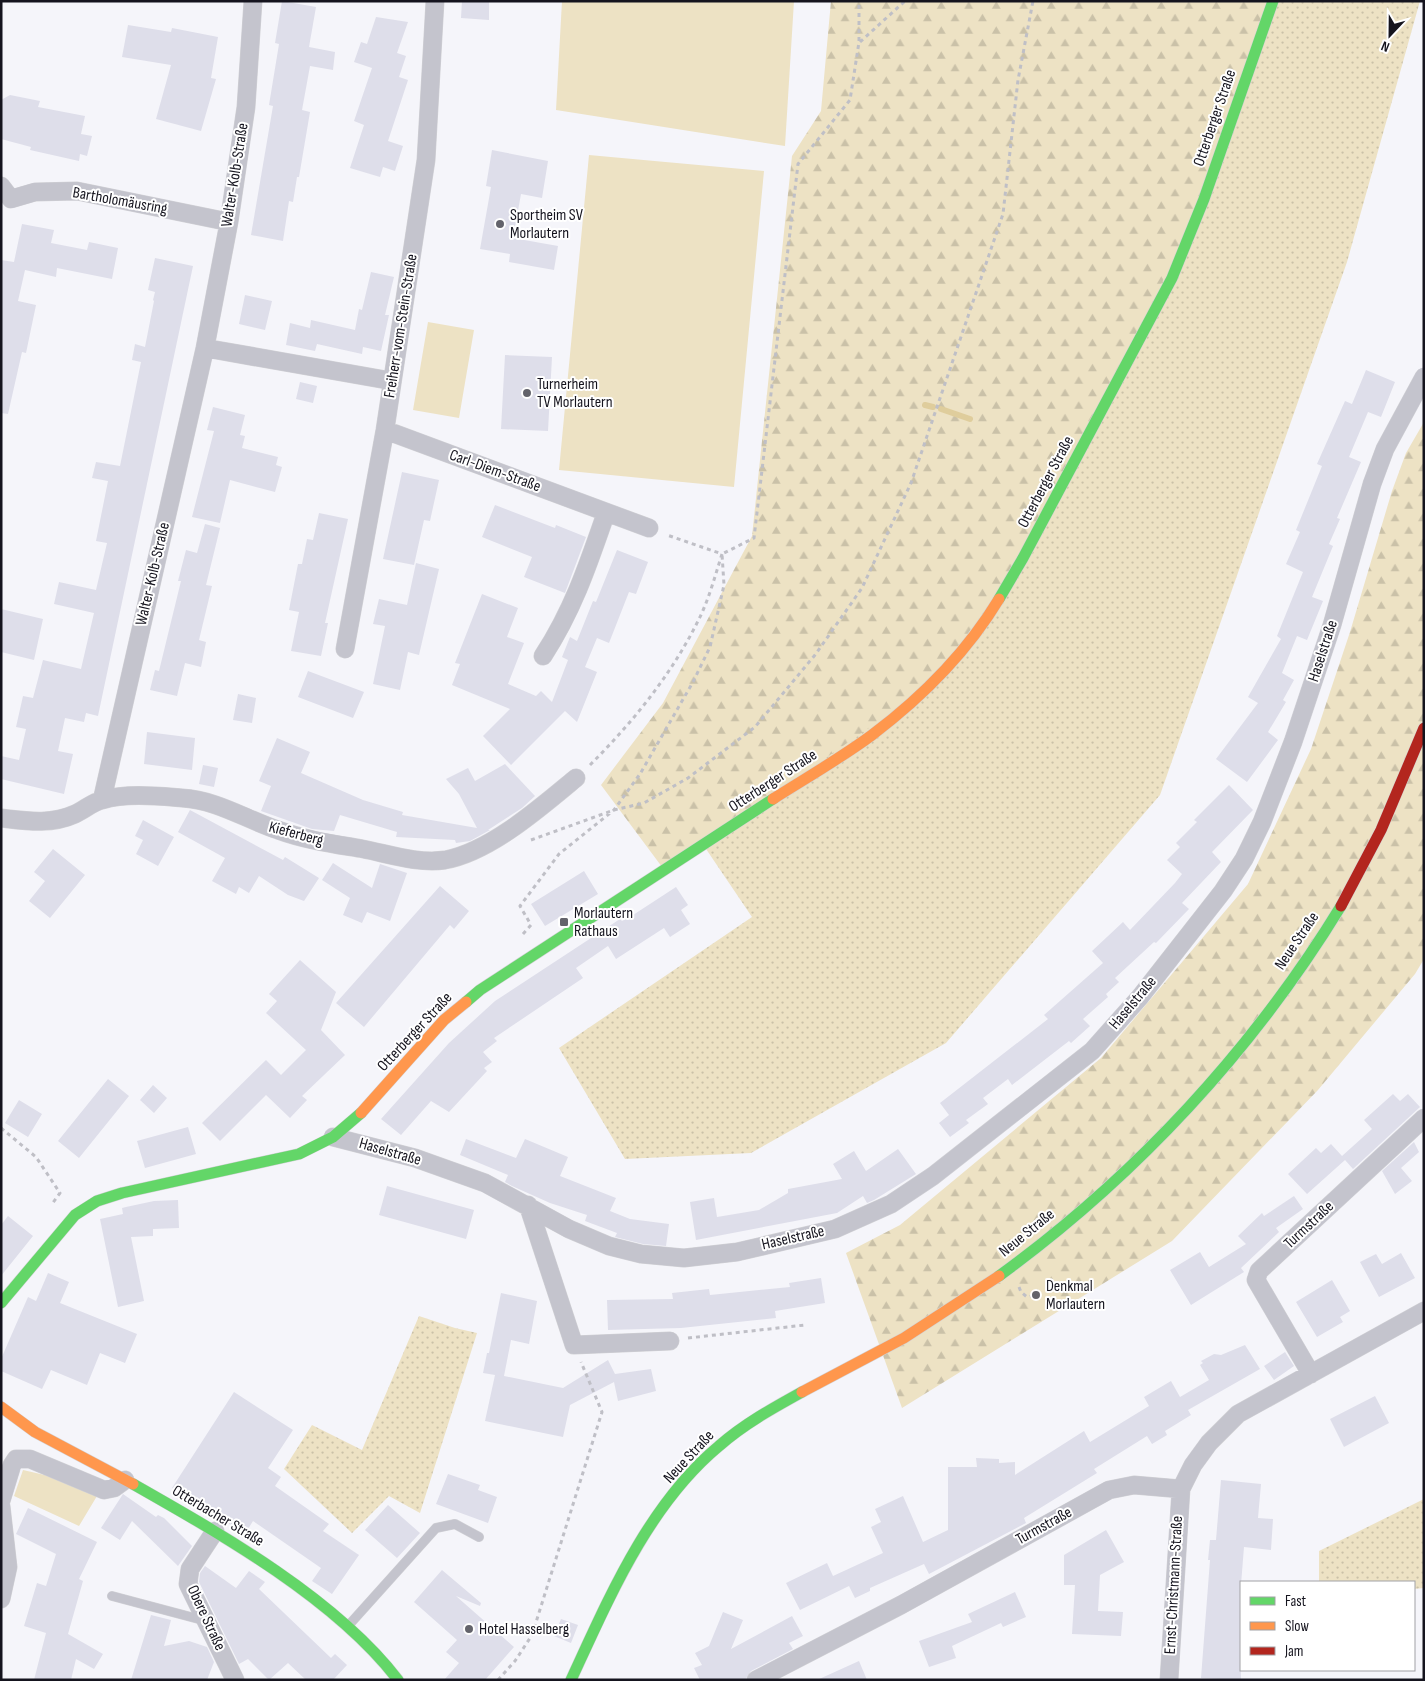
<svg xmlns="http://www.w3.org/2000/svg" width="1425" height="1681" viewBox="0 0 1425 1681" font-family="'Sofia Sans Condensed',sans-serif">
  <defs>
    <pattern id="grass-dots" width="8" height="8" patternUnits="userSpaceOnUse" patternTransform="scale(1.25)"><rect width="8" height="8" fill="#ede2c4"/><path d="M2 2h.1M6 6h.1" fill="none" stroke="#cac1a8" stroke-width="1.8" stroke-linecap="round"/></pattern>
    <pattern id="forest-firs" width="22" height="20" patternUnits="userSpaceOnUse" patternTransform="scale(1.25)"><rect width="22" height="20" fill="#ede2c4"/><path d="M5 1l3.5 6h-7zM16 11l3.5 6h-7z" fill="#cac1a8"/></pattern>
  </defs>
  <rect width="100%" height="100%" fill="#f5f5fa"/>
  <path fill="url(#grass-dots)" d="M1273,1H1420L1347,262L1160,795L946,1043L751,1153L625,1159L559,1048L752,917L704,846Z
    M419,1316L455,1328L477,1333L420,1513L389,1496L352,1533L284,1469L312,1425L362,1450Z
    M1424,1499V1588L1414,1589V1582H1319V1551Z"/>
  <path fill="url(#forest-firs)" d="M831,1H1273L1204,199L1023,558L931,684L665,871L601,785L663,703L752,536L792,156L821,111Z
    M1424,422V959L1415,974L1318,1090L1172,1241L902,1408L846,1253L900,1225L1101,1058L1248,884L1311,749L1350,632L1392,491L1406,453Z"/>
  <path fill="#ede2c4" d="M562,1H794L785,146L556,110Z
    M589,155L764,171L734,487L559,470Z
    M428,322L474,330L459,418L413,410Z
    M23,1470L49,1476L97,1496L79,1526L14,1496Z"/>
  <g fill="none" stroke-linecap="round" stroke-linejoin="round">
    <path stroke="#dfcd9c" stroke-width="6" d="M925,405L933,407
      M941,409L970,419"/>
  </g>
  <path fill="#dedeea" d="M282,1L316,7L309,47L335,52L333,70L310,66L302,110L310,112L299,177H297L293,202L289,201L283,241L251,235L273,106L269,105L279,44L275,43Z
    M462,1H489V20L461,18Z
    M376,17L408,22L397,53L406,56L399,77L408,80L388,141L403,146L395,171L383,167L380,177L350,168L364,125L354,121L372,68L354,62L361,42L367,44Z
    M128,25L171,32L172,28L218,37L211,78L216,79L201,131L156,119L171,65L122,57Z
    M10,95L40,101L38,107L85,116L81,134L92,136L87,156L80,154L79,161L30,150L31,147L1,139V100Z
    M492,150L548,161L542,198L521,194L513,238L558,246L554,270L509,262L510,254L480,249L491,187L486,186Z
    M22,224L54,230L51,243L87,250L89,242L118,248L112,279L57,268L56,277L25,270L18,301L36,305L26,353L22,352L8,414L1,413V260L14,262Z
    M155,258L193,266L98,716L86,713L84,722L65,718L58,751L73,754L64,794L1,779V756L19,760L26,729L16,727L23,696L33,698L43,660L81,669L94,613L54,604L59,582L96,590L107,543L96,541L108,481L92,478L96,462L120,466L141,362L132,360L135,344L145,347L154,301L153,300L155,292L148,290Z
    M371,272L394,277L385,315H389L381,351L363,347L362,354L317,344L315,351L286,345L290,323L310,328L311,320L355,330L359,309L362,310Z
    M245,295L272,301L265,330L239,324Z
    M505,355L552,357L548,431L501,429Z
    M1366,370L1395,382L1381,417L1368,412L1349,457L1361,462L1337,518L1340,519L1329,544L1333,546L1312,597L1323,601L1307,640L1297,636L1282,673L1294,680L1283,700L1286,702L1268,732L1278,740L1247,782L1216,759L1258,703L1248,697L1281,639L1277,636L1303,572L1286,564L1300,532L1296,530L1322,466L1317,464L1345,401L1352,404Z
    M300,382L317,386L313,403L296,399Z
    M213,407L245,415L240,435L245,436L242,448L278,457L276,465L282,467L275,492L230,480L220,523L192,517L214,431L207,430Z
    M402,472L439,480L430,521L424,520L414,565L383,559Z
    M495,505L555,528L556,525L586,537L565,593L524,577L532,557L482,537Z
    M319,513L348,519L325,623H328L321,656L291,651L299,612L289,610L298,564H302L307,539L313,540Z
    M205,524L220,528L206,585L212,586L199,640L206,642L201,667L185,663L177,696L150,690L155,670L159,671L181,581H178L186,550L197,553Z
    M617,550L648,562L636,594L629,592L609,643L597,638L585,667L597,672L577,722L565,711L511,765L483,736L510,709L452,685L460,664L455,663L482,594L518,608L507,637L524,643L508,684L536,696L541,691L552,702L568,660L562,657L570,637L577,641L593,601L596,602Z
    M416,563L439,569L419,655L408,652L400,690L373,684L385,626L373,624L379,599L407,605Z
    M1,609L43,619L34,660L1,652Z
    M308,671L364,692L353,718L298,697Z
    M238,694L256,698L252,723L233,720Z
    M147,732L195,738L192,770L144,764Z
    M277,738L310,752L301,773L363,800L403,812L402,815L477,828L459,794L446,779L468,768L475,781L505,764L535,796L522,808L488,830H490L470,841L456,843L455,840L396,837L397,832L340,815L334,831L312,829L261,811L271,786L259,781Z
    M203,765L218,768L214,787L199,784Z
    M1229,785L1253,810L1212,852L1221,862L1182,903L1189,909L1156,943L1154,942L1115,978L1119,982L1106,994L1108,997L1083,1019L1090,1026L1071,1043L1069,1041L1012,1085L1008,1079L983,1098L988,1104L966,1120L969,1123L950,1137L939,1123L949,1115L940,1103L1048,1019L1044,1015L1103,963L1092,951L1123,922L1130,930L1175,883L1182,874L1167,860L1180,847L1176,843L1197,822L1194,820Z
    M190,810L283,860L285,857L319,878L304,901L288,895L259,876L249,893L239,887L236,894L212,881L225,858L178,832Z
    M143,820L174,837L158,866L136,854L143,840L135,836Z
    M53,849L85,875L50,918L29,901L45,881L34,872Z
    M333,863L372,888L380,864L407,873L390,921L367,912L362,923L343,915L350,898L322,880Z
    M584,871L598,894L545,926L531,904Z
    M440,886L469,911L454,929L450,925L364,1027L336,1003Z
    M676,887L688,905L681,910L690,924L670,937L664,928L616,959L608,946L576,968L583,978L494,1038L497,1041L483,1052L492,1062L484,1068L487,1071L449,1112L431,1101L401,1135L381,1119L449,1043L495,1001L620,919L622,921L630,917Z
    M300,960L336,992L321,1030L345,1055L302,1096L307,1100L290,1118L266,1095L220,1141L202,1123L266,1060L281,1075L306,1050L266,1013L277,1001L269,994Z
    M108,1079L129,1096L79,1158L58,1141Z
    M153,1085L167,1098L154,1113L140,1100Z
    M1393,1094L1400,1101L1408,1094L1420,1107L1353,1169L1345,1160L1307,1194L1288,1174L1316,1148L1321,1153L1331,1144L1342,1156L1372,1129L1364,1120Z
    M19,1100L42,1114L28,1137L5,1123Z
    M188,1127L196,1154L145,1168L137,1141Z
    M466,1139L516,1158L525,1139L568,1157L560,1176L616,1198L610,1211L630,1219L669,1224L666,1246L643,1244L615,1237L617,1233L585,1221L587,1215L550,1203L512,1186L505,1182L508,1175L460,1155Z
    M1414,1142L1419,1152L1401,1168L1412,1181L1395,1194L1382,1171Z
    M898,1149L916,1174L874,1200L867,1203L863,1196L837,1213L696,1240L690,1202L714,1198L717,1217L759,1210L788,1193V1189L842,1179L833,1164L854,1151L866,1171Z
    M387,1186L474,1210L466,1239L379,1215Z
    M1294,1196L1303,1209L1276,1228L1279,1232L1241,1268L1244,1272L1191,1305L1170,1270L1200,1252L1209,1267L1246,1244L1238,1236L1262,1213L1264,1216Z
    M178,1200L179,1228L153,1229V1236L131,1237L144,1301L118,1307L100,1219L123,1214L122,1208L126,1207L154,1201Z
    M8,1216L33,1236L1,1276V1225Z
    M1401,1253L1415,1278L1379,1297L1360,1262L1376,1254L1382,1264Z
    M48,1273L69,1282L60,1303L137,1334L125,1363L100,1353L87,1385L51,1370L42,1389L1,1371V1359L28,1297L36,1301Z
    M821,1278L825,1303L775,1311L776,1318L681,1328L608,1330L607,1300L673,1299L672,1293L709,1289L710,1295L790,1287L789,1283Z
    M1332,1280L1350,1311L1340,1317L1343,1322L1317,1337L1296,1302Z
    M501,1293L537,1301L529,1344L511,1340L504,1376L563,1388L608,1360L615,1374L651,1369L656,1391L618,1401L614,1382L570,1405L563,1437L485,1421L495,1375L483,1373L487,1353H489Z
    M1245,1345L1260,1369L1188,1410L1191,1415L1165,1431L1167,1435L1152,1444L1147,1436L1094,1469L1097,1473L1024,1518L1026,1523L929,1574L924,1564L870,1588V1591L855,1598L849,1586L800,1610L786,1583L827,1563L833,1576L883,1553L871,1527L881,1522L875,1509L903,1496L923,1542L948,1530V1467H977L976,1458L999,1459V1463L1015,1462V1475L1084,1431L1090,1442L1149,1406L1144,1397L1171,1381L1180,1397L1209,1380L1200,1365L1203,1363L1201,1361L1214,1354L1221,1355Z
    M1285,1352L1294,1366L1274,1380L1264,1366Z
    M234,1392L293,1430L268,1468L281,1477L275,1486L329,1524L323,1531L359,1555L332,1594L312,1581L321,1568L253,1521L245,1534L172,1488Z
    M1375,1396L1389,1423L1344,1447L1330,1419Z
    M448,1474L480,1485L478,1490L497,1497L488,1523L436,1504Z
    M1221,1480L1261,1484L1258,1518L1273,1519L1271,1550L1244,1547L1240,1597L1241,1680L1201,1678L1210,1560H1208L1210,1540H1216Z
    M123,1494L156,1517L158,1515L164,1518L192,1546L178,1566L132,1521L120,1540L101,1528Z
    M388,1505L420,1533L397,1558L365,1530Z
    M28,1508L97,1542L79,1579L83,1581L68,1634L103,1654L94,1669L76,1659L71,1680H34L46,1633L24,1626L37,1583L46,1586L56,1554L16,1534Z
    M1106,1530L1124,1562L1100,1575L1098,1611L1123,1612L1121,1636L1072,1634L1075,1585H1064V1555Z
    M205,1566L236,1588L249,1571L265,1582L259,1589L331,1658L335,1654L347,1665L333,1680H306L288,1663L269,1680L248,1659L239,1664L199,1582L200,1573Z
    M442,1570L481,1603L480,1606L456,1596L514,1647L485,1680H444L459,1663L446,1652L457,1640L414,1602Z
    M1015,1592L1026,1617L1003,1627L1001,1623L952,1646L956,1658L929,1667L919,1641L972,1622L968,1614Z
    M723,1612L743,1620L731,1649L792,1616L803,1636L789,1643L793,1649L751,1671L745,1680H700L694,1668L702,1665L695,1653L709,1646Z
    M151,1615L171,1620L164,1646L189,1641L207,1647L214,1662L207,1680H131Z
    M561,1619L578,1625L571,1643L554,1636Z
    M859,1661L867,1680H817Z"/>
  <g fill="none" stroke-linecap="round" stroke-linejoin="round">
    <defs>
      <path id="lane" d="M112,1596L206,1621
        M348,1626L436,1528L455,1524L479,1537"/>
      <path id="street" d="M1,186L11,199L35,192L77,191L229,222
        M205,348L392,381
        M385,430L649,528
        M345,649L385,430L426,160L435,1
        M543,656C573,610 588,565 606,513
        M102,800L205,348L229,222L246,107L253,1
        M1,818C27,821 51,825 75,814C84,810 93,802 102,800C127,793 156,796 182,798C217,800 245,819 278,830C305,840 334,844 363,849C389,854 418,864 445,860C490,852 541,807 576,778
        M333,1137L415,1158L485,1183L569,1229L609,1246L641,1254L684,1258L737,1252L835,1229L891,1204L933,1176L1092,1051L1140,997L1223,891L1244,859L1262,822L1293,742L1332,625L1372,484L1385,449L1424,377
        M528,1205L574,1345L670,1341
        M1311,1374L1256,1280L1259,1271L1424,1118
        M1,1501L12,1465L16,1459H30L104,1490L114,1488L125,1480
        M1,1506L8,1567L1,1599
        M215,1531L190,1569L188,1584L235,1680
        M756,1680L901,1605L1109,1490L1134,1485L1181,1489L1193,1465L1209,1443L1238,1414L1424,1311
        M1169,1680L1181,1489"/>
      <path id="fast" d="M999,599L1023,558L1172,278L1204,199L1273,1
        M466,1002L480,990L773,799
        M999,1276C1135,1177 1253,1050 1341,906
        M1,1303L75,1215L97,1201L122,1193L299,1154L333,1137L361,1113
        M133,1484C221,1534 336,1599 398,1680
        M571,1680C609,1598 648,1505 719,1446C744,1424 773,1408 802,1392"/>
      <path id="slow" d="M773,799C806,778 841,758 872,735C921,698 967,652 999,599
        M361,1113L444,1020L466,1002
        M802,1392L904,1338L999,1276
        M1,1407L35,1432L133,1484"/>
      <path id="jam" d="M1341,906L1381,830L1424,728"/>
    </defs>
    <use href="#lane" stroke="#d2d2d6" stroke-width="10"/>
    <use href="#street" stroke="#d2d2d6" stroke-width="19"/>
    <use href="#fast" stroke="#d2d2d6" stroke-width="12"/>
    <use href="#slow" stroke="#d2d2d6" stroke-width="12"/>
    <use href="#jam" stroke="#d2d2d6" stroke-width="12"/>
    <path stroke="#bfbfc6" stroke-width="3" stroke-dasharray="4 4" stroke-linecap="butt" d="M860,42L905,1
      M590,765C633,722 672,674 699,619C709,599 715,576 722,554L667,535
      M531,840L614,810L644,803L688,778L755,727L815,655L862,588L911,483L1003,214L1018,80L1033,1
      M523,934L531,925L520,906L559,854L614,810L640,774L693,682L710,647L724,585L722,554L754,538L798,164L850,100L859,42V1
      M1,1128L36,1157L60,1193L52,1204
      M1019,1287L1021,1292L1027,1297L1036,1295
      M688,1338L805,1325
      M498,1680L515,1661L532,1635L602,1412L581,1362"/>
    <use href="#lane" stroke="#c4c4cd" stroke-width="9"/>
    <use href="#street" stroke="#c4c4cd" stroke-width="18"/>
    <use href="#fast" stroke="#63d668" stroke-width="11"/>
    <use href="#slow" stroke="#ff974d" stroke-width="11"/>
    <use href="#jam" stroke="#b3261e" stroke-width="11"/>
  </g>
  <g fill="#63636b" stroke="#fff" stroke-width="2">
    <circle cx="500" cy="224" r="5"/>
    <circle cx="527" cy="393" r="5"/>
    <rect x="559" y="917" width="10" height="10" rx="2.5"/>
    <circle cx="1036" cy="1295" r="5"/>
    <circle cx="469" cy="1629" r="5"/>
  </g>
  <g text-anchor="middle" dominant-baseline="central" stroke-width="4" stroke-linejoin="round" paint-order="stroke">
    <g font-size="16" fill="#15141e" stroke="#fff">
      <text transform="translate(1215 118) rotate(-71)">Otterberger Straße</text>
      <text transform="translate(235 175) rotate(-81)">Walter-Kolb-Straße</text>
      <text transform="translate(120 201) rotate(10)">Bartholomäusring</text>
      <text transform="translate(401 326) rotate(-81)">Freiherr-vom-Stein-Straße</text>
      <text transform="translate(495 471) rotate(20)">Carl-Diem-Straße</text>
      <text transform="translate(1046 482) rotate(-62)">Otterberger Straße</text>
      <text transform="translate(153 574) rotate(-77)">Walter-Kolb-Straße</text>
      <text transform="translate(1323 651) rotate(-72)">Haselstraße</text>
      <text transform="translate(773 781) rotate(-33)">Otterberger Straße</text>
      <text transform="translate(296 834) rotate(15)">Kieferberg</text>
      <text transform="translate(1297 941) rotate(-56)">Neue Straße</text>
      <text transform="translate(1133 1003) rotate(-50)">Haselstraße</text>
      <text transform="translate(415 1032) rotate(-47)">Otterberger Straße</text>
      <text transform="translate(390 1152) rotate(16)">Haselstraße</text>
      <text transform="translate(1309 1225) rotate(-43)">Turmstraße</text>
      <text transform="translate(1027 1233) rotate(-39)">Neue Straße</text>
      <text transform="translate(793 1238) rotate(-13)">Haselstraße</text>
      <text transform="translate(689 1457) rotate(-47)">Neue Straße</text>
      <text transform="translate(218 1516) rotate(31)">Otterbacher Straße</text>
      <text transform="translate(1044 1526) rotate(-29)">Turmstraße</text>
      <text transform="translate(1174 1585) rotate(-87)">Ernst-Christmann-Straße</text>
      <text transform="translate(206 1618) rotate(65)">Obere Straße</text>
    </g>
    <g font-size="16" fill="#15141e" stroke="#fff" text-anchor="start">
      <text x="510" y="215">Sportheim SV<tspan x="510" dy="18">Morlautern</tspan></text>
      <text x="537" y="384">Turnerheim<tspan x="537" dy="18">TV Morlautern</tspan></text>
      <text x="574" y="913">Morlautern<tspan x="574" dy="18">Rathaus</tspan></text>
      <text x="1046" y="1286">Denkmal<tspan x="1046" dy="18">Morlautern</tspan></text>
      <text x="479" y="1629">Hotel Hasselberg</text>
    </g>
  </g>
  <rect width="1425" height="1681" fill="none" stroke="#15141e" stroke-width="5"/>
  <rect x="1240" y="1581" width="175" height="90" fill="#ffffff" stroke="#a1a1a5"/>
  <rect x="1250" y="1597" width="25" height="8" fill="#63d668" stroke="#a1a1a5"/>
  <text x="1285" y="1606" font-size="15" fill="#15141e">Fast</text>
  <rect x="1250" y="1622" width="25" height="8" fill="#ff974d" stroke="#a1a1a5"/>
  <text x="1285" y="1631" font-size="15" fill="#15141e">Slow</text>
  <rect x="1250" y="1647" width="25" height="8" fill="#b3261e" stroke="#a1a1a5"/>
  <text x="1285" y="1656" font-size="15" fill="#15141e">Jam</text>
  <g transform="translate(1390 35) rotate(202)" stroke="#ffffff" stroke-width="4" paint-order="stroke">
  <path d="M0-4L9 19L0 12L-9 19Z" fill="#15141e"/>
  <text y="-8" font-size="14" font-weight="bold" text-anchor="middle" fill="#15141e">N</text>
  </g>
</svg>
